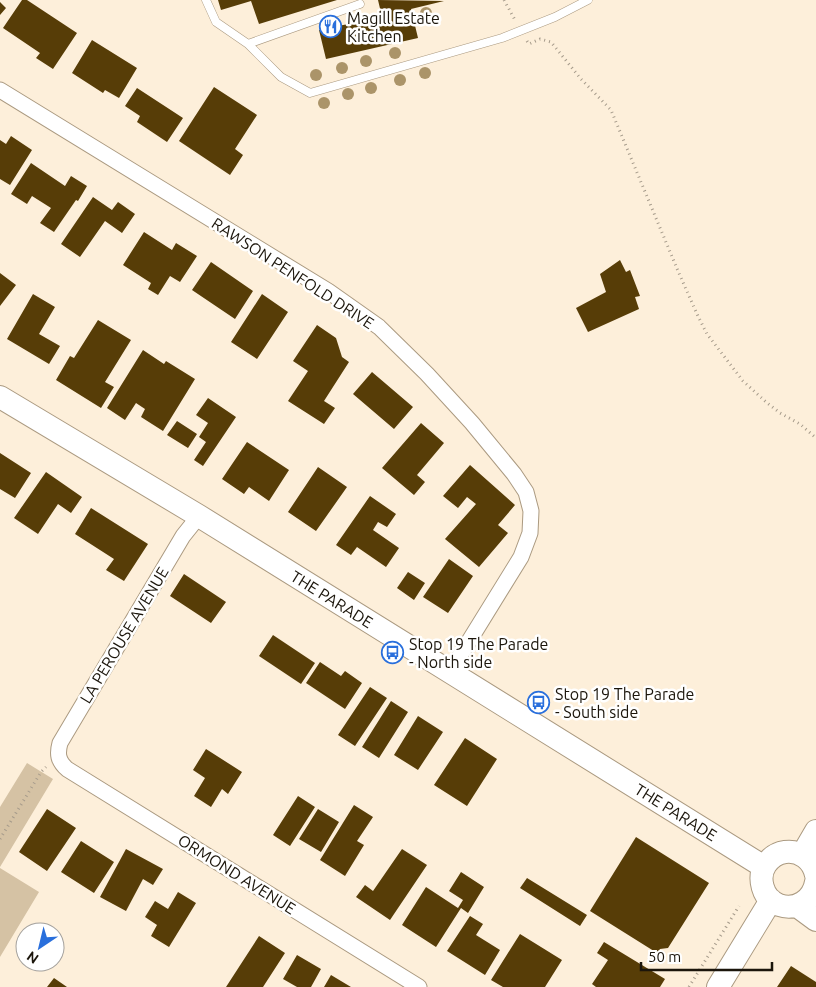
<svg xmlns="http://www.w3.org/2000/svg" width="816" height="987" viewBox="0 0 816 987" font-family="Ubuntu,sans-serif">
  <rect width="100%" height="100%" fill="#fdefda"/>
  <path fill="#d5c2a4" d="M27,763L53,779L0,867V807Z
    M0,868L39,892L0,957Z"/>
  <path fill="#573d07" d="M22,0H27L77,33L53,69L36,58L40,53L3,28Z
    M218,0H337L259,24L251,1L221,10Z
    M378,0L444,1L411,9L418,38L326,59L319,30L382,17Z
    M0,2L6,8L0,15Z
    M92,40L137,68L119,98L105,90L103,93L72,73Z
    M214,87L257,115L235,149L243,155L230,175L179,141Z
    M137,88L183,118L167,142L137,122L140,116L125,106Z
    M11,136L32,150L10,185L0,179V140L6,144Z
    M31,163L65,186L71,176L87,186L78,201L76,200L54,232L40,223L51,208L32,196L27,204L11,194Z
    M93,197L112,210L118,202L135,214L122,233L105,221L80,257L61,244Z
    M144,232L172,250L176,243L197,256L180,282L170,276L158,295L148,289L151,283L123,265Z
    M620,260L626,272L630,270L640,296L635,297L639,309L588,332L576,308L606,292L600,274Z
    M211,262L253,291L235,319L192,290Z
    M0,273L16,285L0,306Z
    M33,294L55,307L39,334L60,346L49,364L7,339Z
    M262,294L288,312L257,359L231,342Z
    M98,320L131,340L105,382L114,387L101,408L56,380L70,356L74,358Z
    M317,325L336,338L342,357L349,362L324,401L335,408L324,424L288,401L308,371L293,361Z
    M143,350L164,364L166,361L195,379L163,431L141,417L145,409L136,403L125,420L107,408Z
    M372,372L413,407L394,429L353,394Z
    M208,398L236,417L203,466L194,460L206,442L199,437L208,423L196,415Z
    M177,421L197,434L188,448L167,435Z
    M421,423L444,443L417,475L425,482L414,495L382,468Z
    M247,442L289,470L269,501L249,487L244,494L222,479Z
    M0,453L31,473L15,498L0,489Z
    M470,465L515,505L498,525L508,533L479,567L445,539L476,504L467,497L458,508L443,496Z
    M318,467L347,487L316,531L288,512Z
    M46,472L82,497L71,513L58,504L38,534L14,518Z
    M370,496L396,514L387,527L378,522L373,530L399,548L386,567L357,547L351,555L336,545Z
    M91,508L148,544L124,581L106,570L114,559L75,534Z
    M449,559L473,576L448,613L423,597Z
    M408,572L425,583L414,600L397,588Z
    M184,574L226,602L211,623L170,596Z
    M273,635L315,663L301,684L259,656Z
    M320,662L341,676L345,671L362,683L345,709L306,683Z
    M370,687L387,698L355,746L338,735Z
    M391,701L408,712L379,758L362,747Z
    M418,716L443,732L418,770L394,755Z
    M465,738L497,759L467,806L434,785Z
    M206,749L242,772L228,794L222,789L211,807L194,796L205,778L193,770Z
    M298,796L315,807L290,846L273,835Z
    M354,805L373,817L357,841L364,845L345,876L320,860Z
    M47,809L76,828L47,871L19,852Z
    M318,809L339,822L321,852L299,839Z
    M636,837L709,883L668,948L660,949L657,953L590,911Z
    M81,841L114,862L94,893L61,872Z
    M126,849L163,869L153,885L143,879L126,911L100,897Z
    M402,849L427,865L390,920L356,897L365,885L373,891Z
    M461,872L484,887L468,913L461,908L436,947L402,925L426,887L458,908L463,900L449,891Z
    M527,878L587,915L580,926L520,888Z
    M178,892L196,903L169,947L151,936L157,925L145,917L155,901L168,909Z
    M470,916L483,924L476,935L500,950L485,975L447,951Z
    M520,934L562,960L545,987H503L491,980Z
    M259,936L285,953L263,987H226Z
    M604,942L665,979L660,987H596L592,984L608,960L597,953Z
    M297,955L321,969L311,987H297L283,979Z
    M791,966L816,982V987H777Z
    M331,975L351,987H324Z
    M54,978L67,987H47Z"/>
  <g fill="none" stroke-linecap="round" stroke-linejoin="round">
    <defs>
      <path id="service" d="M206,0L216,22L248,44L281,77L310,93L502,38L555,17L588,0
        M248,44L360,4"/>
      <path id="minor" d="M0,90L328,291L379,327L427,374L472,423L514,474L526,492L531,511L530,533L521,557L450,672
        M199,516L183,536L60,743C57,754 58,761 67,769L419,987"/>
      <path id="secondary" d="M0,397L199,516L764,867
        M802,855L816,831
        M816,875C813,860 800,850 785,852C778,853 771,857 766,864C757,877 762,899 779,905C796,911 813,900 816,882
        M797,906L816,920
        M718,987L771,900"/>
    </defs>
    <use href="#service" stroke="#ab9a81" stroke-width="9"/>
    <use href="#minor" stroke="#ab9a81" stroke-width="17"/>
    <use href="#secondary" stroke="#ab9a81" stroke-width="24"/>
    <path stroke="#a69b8b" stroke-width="3" stroke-dasharray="1 4" stroke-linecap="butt" d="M504,0L515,20
      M527,41L529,44L540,39L551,42L581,79L611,110L678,271L697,314L707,334L743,381L766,402L780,413L800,424L816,438
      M0,839L41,772L46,767
      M689,987L739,906"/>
    <use href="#service" stroke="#fff" stroke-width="8"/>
    <use href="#minor" stroke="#fff" stroke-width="15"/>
    <use href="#secondary" stroke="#fff" stroke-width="22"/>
  </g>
  <g fill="#ab9469">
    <circle cx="426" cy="13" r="6"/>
    <circle cx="395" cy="53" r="6"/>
    <circle cx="366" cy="61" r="6"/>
    <circle cx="342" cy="68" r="6"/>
    <circle cx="425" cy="73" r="6"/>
    <circle cx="316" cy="75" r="6"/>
    <circle cx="400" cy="80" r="6"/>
    <circle cx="371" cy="88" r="6"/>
    <circle cx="348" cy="94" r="6"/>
    <circle cx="324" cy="103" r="6"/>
  </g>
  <defs>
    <symbol id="restaurant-ring" viewBox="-11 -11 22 22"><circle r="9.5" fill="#fff" stroke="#296fdc" stroke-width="1.5"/><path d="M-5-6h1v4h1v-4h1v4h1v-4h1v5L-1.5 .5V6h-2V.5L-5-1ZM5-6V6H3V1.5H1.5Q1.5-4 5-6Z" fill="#296fdc"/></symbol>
    <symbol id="bus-ring" viewBox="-11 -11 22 22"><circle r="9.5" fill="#fff" stroke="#296fdc" stroke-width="1.5"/><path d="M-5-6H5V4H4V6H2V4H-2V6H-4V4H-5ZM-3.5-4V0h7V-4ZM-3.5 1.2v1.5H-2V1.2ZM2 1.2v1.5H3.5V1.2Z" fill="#296fdc"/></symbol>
  </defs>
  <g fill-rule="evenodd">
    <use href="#restaurant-ring" x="318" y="14" width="25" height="25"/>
    <use href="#bus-ring" x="380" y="640" width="25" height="25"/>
    <use href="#bus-ring" x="526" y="690" width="25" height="25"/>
  </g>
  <g text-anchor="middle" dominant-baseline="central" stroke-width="5" stroke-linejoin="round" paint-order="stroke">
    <g font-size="16" fill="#1b150b" stroke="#fff" text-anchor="start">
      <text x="347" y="18">Magill Estate<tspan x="347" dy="18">Kitchen</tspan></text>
      <text x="409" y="644">Stop 19 The Parade<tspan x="409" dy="18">- North side</tspan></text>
      <text x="555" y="694">Stop 19 The Parade<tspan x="555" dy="18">- South side</tspan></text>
    </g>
    <g font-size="16" fill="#1b150b" stroke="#fff">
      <text transform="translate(293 273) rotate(33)">RAWSON PENFOLD DRIVE</text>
      <text transform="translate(332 599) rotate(32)">THE PARADE</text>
      <text transform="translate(124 635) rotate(-59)">LA PEROUSE AVENUE</text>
      <text transform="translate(676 812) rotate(32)">THE PARADE</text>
      <text transform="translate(237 874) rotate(32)">ORMOND AVENUE</text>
    </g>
  </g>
  <g transform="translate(40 947) rotate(215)"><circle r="24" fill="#ffffff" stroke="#a4a19d"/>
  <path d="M0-4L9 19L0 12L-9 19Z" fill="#296fdc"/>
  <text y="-8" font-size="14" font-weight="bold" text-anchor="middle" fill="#1b150b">N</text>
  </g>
  <path d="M641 962v8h131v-8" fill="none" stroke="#1b150b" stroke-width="2.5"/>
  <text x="648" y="962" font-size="15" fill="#1b150b" stroke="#ffffff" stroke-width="4" paint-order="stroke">50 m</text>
</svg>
